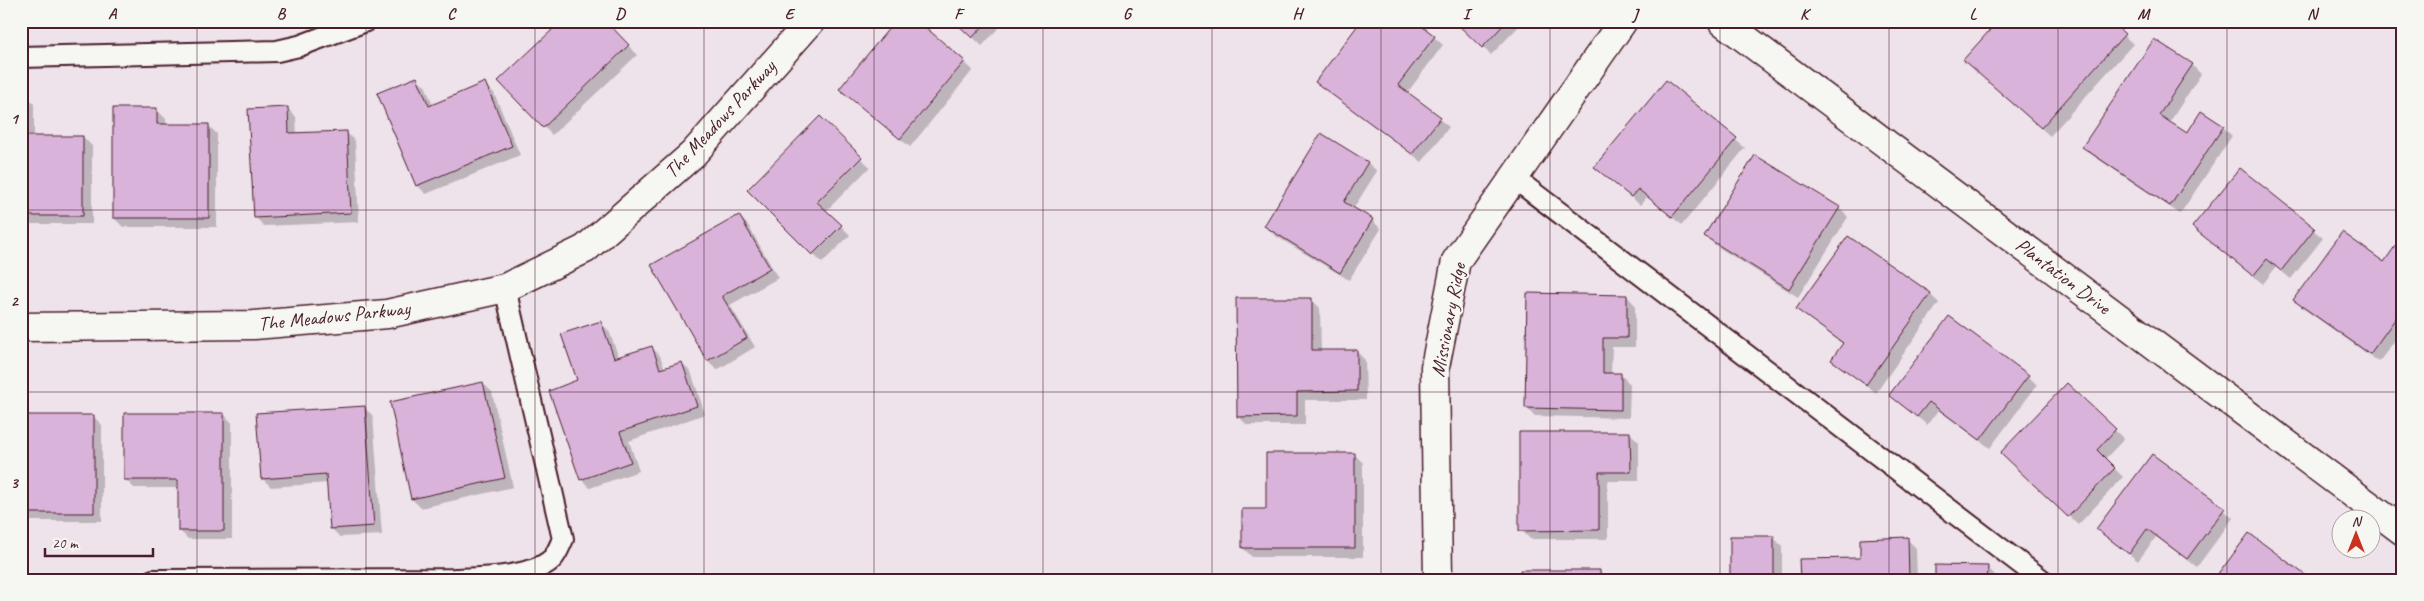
<svg xmlns="http://www.w3.org/2000/svg" width="2424" height="601" viewBox="0 0 2424 601" font-family="Caveat,sans-serif">
  <rect width="100%" height="100%" fill="#eee2eb"/>
  <filter id="ink" filterUnits="userSpaceOnUse"><feTurbulence type="fractalNoise" baseFrequency=".02" numOctaves="2"/><feDisplacementMap in="SourceGraphic" scale="10" xChannelSelector="R" yChannelSelector="G"/><feConvolveMatrix kernelMatrix="1 2 1 2 8 2 1 2 1" color-interpolation-filters="sRGB"/></filter>
  <g filter="url(#ink)">
    <path fill="#0003" d="M605,21L637,55L552,135L500,81L554,30Z
      M649,21H662L655,27Z
      M916,21L973,70L910,147L840,89Z
      M956,21H1005L982,46Z
      M1455,21H1524L1491,55Z
      M1968,21H1981L1976,27Z
      M2108,21L2133,44L2050,136L1973,68Z
      M1434,37L1443,45L1407,93L1449,127L1422,162L1317,81Z
      M2155,40L2192,65L2201,74L2169,123L2187,135L2223,127L2232,136L2180,214L2092,155L2083,146Z
      M417,78L426,87L433,106L485,84L494,93L520,155L426,194L417,185Z
      M1667,82L1745,148L1682,225L1647,197L1640,205L1596,167Z
      M21,95H26L34,104V137H83L92,146V224H21Z
      M287,108L296,117L297,134L346,132L355,141L359,222L264,226L255,217Z
      M157,110L166,119V125H208L217,134V227H123L114,218Z
      M820,118L870,167L826,211L850,235L822,263L749,190Z
      M1368,163L1377,171L1353,209L1372,220L1381,229L1349,280L1274,235L1266,226Z
      M2240,170L2323,238L2291,279L2276,267L2263,284L2203,235Z
      M1839,208L1848,217L1798,297L1715,245L1706,236Z
      M739,216L748,225L778,278L730,305L755,347L717,370L708,361L653,265Z
      M1849,237L1930,294L1939,303L1876,393L1833,359L1844,345L1797,309Z
      M2403,238V329L2379,362L2304,309L2295,300L2384,264Z
      M1627,296L1635,305V347H1612L1611,374L1621,375L1630,384L1629,418L1535,416L1526,407Z
      M1311,299L1320,308L1321,351H1356L1365,360L1366,400H1305V425H1247L1238,416Z
      M600,322L609,331L619,358L651,347L660,356L665,369L682,363L691,372L705,414L629,441L639,471L590,488L581,479L579,381Z
      M2028,376L2037,385L1990,448L1938,410L1927,425L1890,395Z
      M483,383L492,392L513,487L421,508L412,499Z
      M2067,385L2124,439L2105,459L2123,477L2078,525L2011,462Z
      M364,407L373,416L382,535L340,537L331,528L328,483L271,487L262,478Z
      M224,414L232,423V539H188L179,530V488H134L125,479Z
      M21,416H93L102,425V521H21Z
      M1630,433L1639,442V481H1608V539H1530L1521,530Z
      M1354,454L1363,463V557H1252L1243,548L1268,511Z
      M2153,456L2233,518L2197,567L2156,537L2138,561L2097,529Z
      M1773,537L1782,546V580H1731Z
      M1907,539L1916,548L1917,580H1801L1862,560Z
      M1987,567L1996,576V580H1936Z
      M1599,571L1608,580H1521Z"/>
    <path fill="#dab3db" stroke="#4a1f2b" d="M543,21H606L629,45L543,128L498,81L552,30Z
      M895,21H918L965,61L900,139L839,89Z
      M954,21H988L972,38Z
      M1361,21H1415L1435,36L1398,85L1441,117L1412,154L1315,82Z
      M1454,21H1507L1482,48Z
      M1998,21H2110L2125,34L2041,128L1963,60Z
      M2154,39L2193,64L2159,115L2187,133L2201,111L2224,126L2170,206L2082,147Z
      M417,77L429,106L485,82L512,146L416,186L377,93Z
      M1666,80L1737,138L1672,217L1638,189L1631,197L1594,167Z
      M21,94H26V136H83V216H21Z
      M288,107L289,133L347,131L351,213L254,218L248,109Z
      M113,108H157V124H209V218H113Z
      M820,116L862,157L817,202L842,225L812,255L747,190Z
      M1321,133L1368,162L1344,202L1373,219L1340,273L1264,226Z
      M1755,155L1840,207L1789,289L1704,236Z
      M2240,168L2315,228L2281,271L2267,259L2253,276L2192,227Z
      M739,215L770,268L722,296L747,338L707,361L651,265Z
      M2342,232L2384,262L2403,235V308L2370,354L2293,300Z
      M1848,236L1931,293L1866,385L1831,360L1843,343L1796,309Z
      M1527,293L1627,295V338H1603V373H1621V410L1525,408Z
      M1236,298H1312V350H1357V391L1297,392V416L1237,417Z
      M1949,316L2029,375L1980,440L1929,402L1917,417L1889,395Z
      M601,321L614,358L652,346L660,369L682,362L697,406L620,432L631,462L580,480L549,391L577,380L561,334Z
      M483,382L505,478L411,499L390,402Z
      M2067,383L2116,429L2097,450L2115,468L2068,517L2000,453Z
      M365,406L374,526L330,529L326,474L261,479L256,413Z
      M124,413H224V531H178V480H124Z
      M21,415H94V513H21Z
      M1519,432H1630L1631,472H1599V530L1519,531Z
      M1266,453H1355V548H1242V509H1266Z
      M2152,454L2225,508L2187,559L2147,529L2129,554L2096,529Z
      M2249,533L2312,580H2214Z
      M1730,536H1774V580H1730Z
      M1908,537L1909,580H1800L1799,559L1860,558V539Z
      M1935,565L1988,566L1987,580H1935Z
      M1520,570H1600V580H1520Z"/>
    <g fill="none" stroke-linecap="round" stroke-linejoin="round">
      <defs>
        <path id="lane" d="M21,57L277,51L299,46L366,21
          M1514,178L2042,580
          M153,580L454,579C480,578 532,578 552,559C557,554 560,545 563,539L505,288"/>
        <path id="street" d="M1722,21L2403,531
          M1438,580L1435,367L1456,261L1623,21"/>
        <path id="secondary" d="M21,327L254,325L387,314L505,288L585,249L693,154L811,21"/>
      </defs>
      <use href="#lane" stroke="#4a1f2b" stroke-width="24"/>
      <use href="#street" stroke="#4a1f2b" stroke-width="31"/>
      <use href="#secondary" stroke="#4a1f2b" stroke-width="31"/>
      <use href="#lane" stroke="#f6f6f2" stroke-width="20"/>
      <use href="#street" stroke="#f6f6f2" stroke-width="28"/>
      <use href="#secondary" stroke="#f6f6f2" stroke-width="28"/>
    </g>
  </g>
  <path fill="none" stroke="#4a1f2b" stroke-width="1" stroke-opacity="0.55" d="M197,21V580M366,21V580M535,21V580M704,21V580M874,21V580M1043,21V580M1212,21V580M1381,21V580M1550,21V580M1720,21V580M1889,21V580M2058,21V580M2227,21V580M21,210H2403M21,392H2403"/>
  <g text-anchor="middle" dominant-baseline="central" stroke-width="4" stroke-linejoin="round" paint-order="stroke">
    <g font-size="20" fill="#4a1f2b" stroke="#f6f6f2">
      <text transform="translate(720 119) rotate(-47)">The Meadows Parkway</text>
      <text transform="translate(2063 276) rotate(37)">Plantation Drive</text>
      <text transform="translate(334 316) rotate(-6)">The Meadows Parkway</text>
      <text transform="translate(1448 320) rotate(-79)">Missionary Ridge</text>
    </g>
  </g>
  <rect width="2424" height="601" fill="none" stroke="#f6f6f2" stroke-width="55"/>
  <g transform="translate(2356 534)"><circle r="24" fill="#f6f6f2" stroke="#b1a0a2"/>
  <path d="M0-4L9 19L0 12L-9 19Z" fill="#c8321e"/>
  <text y="-8" font-size="14" font-weight="bold" text-anchor="middle" fill="#4a1f2b">N</text>
  </g>
  <path d="M45 548v8h108v-8" fill="none" stroke="#4a1f2b" stroke-width="2.5"/>
  <text x="52" y="548" font-size="15" fill="#4a1f2b" stroke="#f6f6f2" stroke-width="4" paint-order="stroke">20 m</text>
  <rect x="28" y="28" width="2368" height="546" fill="none" stroke="#4a1f2b" stroke-width="2"/>
  <g font-size="16" text-anchor="middle" font-weight="bold" fill="#4a1f2b">
    <text x="112" y="19">A</text>
    <text x="281" y="19">B</text>
    <text x="451" y="19">C</text>
    <text x="620" y="19">D</text>
    <text x="789" y="19">E</text>
    <text x="958" y="19">F</text>
    <text x="1127" y="19">G</text>
    <text x="1297" y="19">H</text>
    <text x="1466" y="19">I</text>
    <text x="1635" y="19">J</text>
    <text x="1804" y="19">K</text>
    <text x="1973" y="19">L</text>
    <text x="2143" y="19">M</text>
    <text x="2312" y="19">N</text>
    <text x="14" y="124">1</text>
    <text x="14" y="306">2</text>
    <text x="14" y="488">3</text>
  </g>
</svg>
